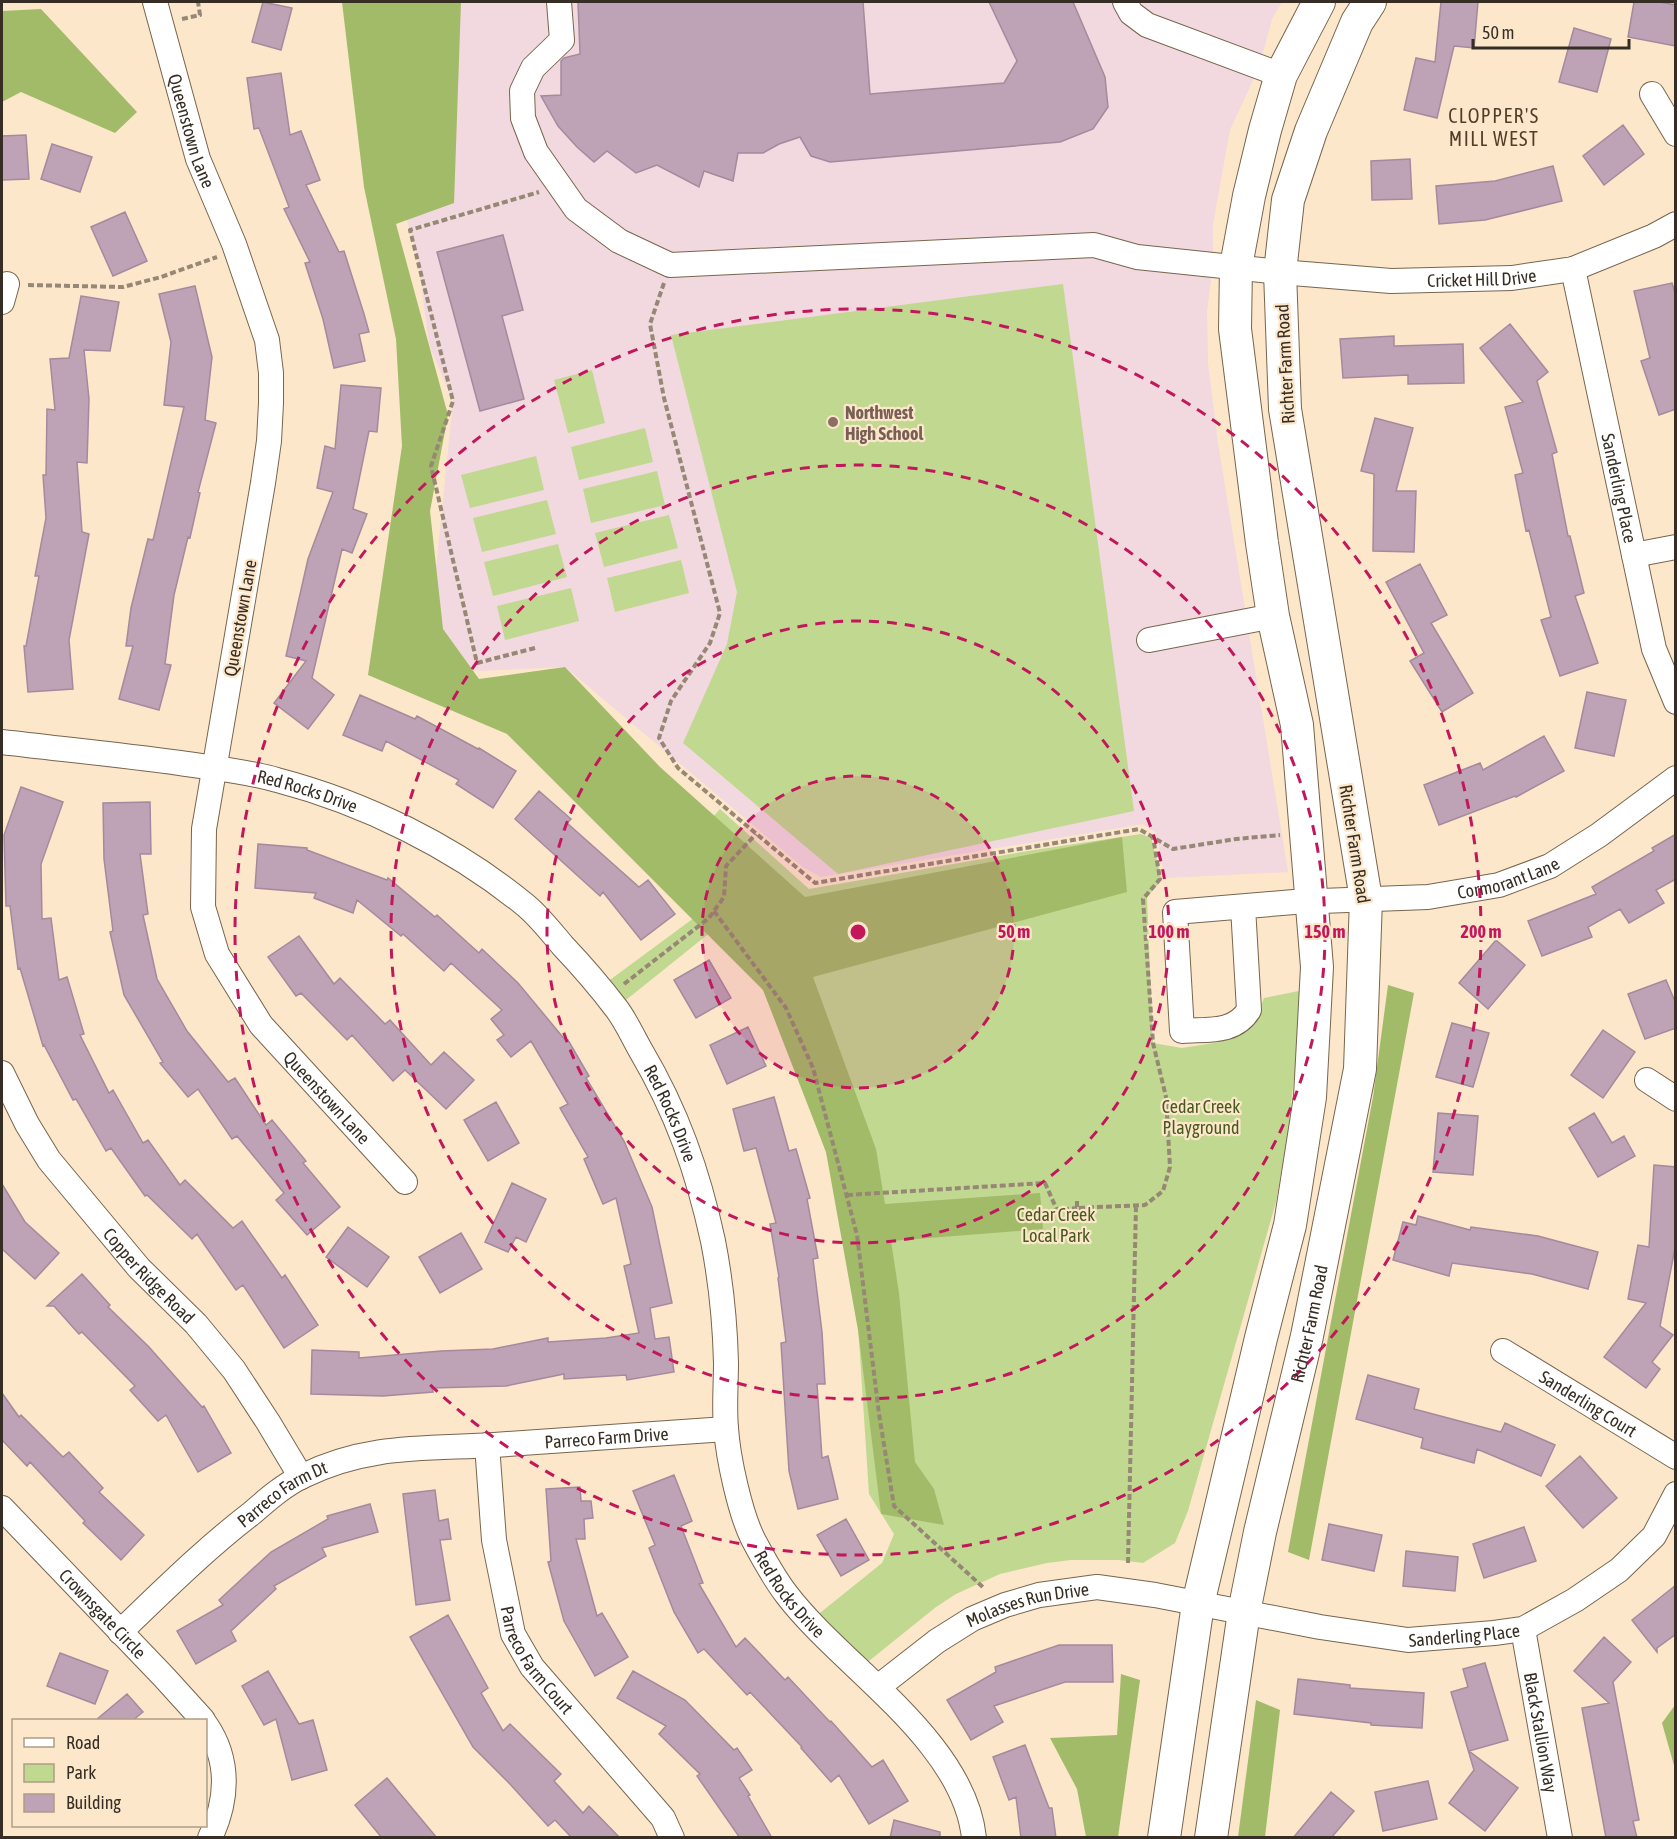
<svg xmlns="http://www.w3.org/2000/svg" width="1677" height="1839" viewBox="0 0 1677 1839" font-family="'Asap Condensed',sans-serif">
  <rect width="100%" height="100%" fill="#fce7cb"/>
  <path fill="#f2d8df" d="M345,2H1282L1272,19L1259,67L1230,130L1213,224V264L1207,312L1208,363L1218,443L1288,872L1165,878L1156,833L1143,824L821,877L804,868L565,667L479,671L428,648L453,401L429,345L418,260Z"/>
  <path fill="#c1d891" d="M1063,284L1134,811L838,874L683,743L727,644L737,592L671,335Z
    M592,370L605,423L568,433L554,380Z
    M645,428L653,462L579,480L571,447Z
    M536,456L544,490L470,508L461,475Z
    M657,471L665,505L591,523L583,489Z
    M547,500L556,534L482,552L473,518Z
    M669,515L678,548L604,567L595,533Z
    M558,544L567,577L493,596L484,562Z
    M681,560L689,593L615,612L607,578Z
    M571,588L579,621L505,640L497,606Z
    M720,809L809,889L1028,851L1141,834L1151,838L1162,880L1147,897L1153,1043L1182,1048L1226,1041L1255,1020L1264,998L1304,990L1287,1140L1276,1202L1188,1511L1175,1543L1143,1563L1119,1560H1071L1047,1563L1000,1574L956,1594L936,1607L859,1669L810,1621L882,1563L894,1534L869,1494L854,1264L826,1152L768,997L717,927L616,1008L599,988L706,909L665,870Z"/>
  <path fill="#a2bb68" d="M342,2H461L454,203L396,224L448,415L430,511L443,629L479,679L565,667L660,767L805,897L1122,837L1127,892L813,977L876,1149L885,1204L1040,1193L1043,1229L891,1241L899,1293L915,1462L934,1489L944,1525L881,1514L858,1330L826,1152L763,990L507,734L368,675L402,446L396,339L364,187Z
    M41,9L137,112L115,133L21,92L2,102V11Z
    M1388,985L1414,993L1309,1560L1288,1552L1373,1097Z
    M1121,1674L1140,1680L1118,1837H1086L1077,1789L1050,1738L1117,1735Z
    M1256,1700L1280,1710L1265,1837H1238Z
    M1675,1705V1769L1662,1723Z"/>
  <path fill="#bea2b5" stroke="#a58a9d" stroke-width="1.5" d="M263,2L292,8L281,50L252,42Z
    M578,2H863L870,94L1004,83L1017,61L989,2H1073L1105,77L1108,107L1093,129L1060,142L830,162L811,156L800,137L779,144L763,153H738L733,181L704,171L699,187L657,165L636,173L607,151L594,162L577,147L558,126L541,96L561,95V61L564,58L580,54Z
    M1441,2H1478L1474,48L1454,46L1437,118L1404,110L1416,58L1435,62Z
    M1634,2H1659L1676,5V46L1628,37Z
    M1574,28L1611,39L1597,92L1559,82Z
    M281,73L290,135L301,131L320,180L306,185L339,252L344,251L364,314L369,332L359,334L365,361L334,368L323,319L305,263L310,262L284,209L289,207L259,128L254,129L247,78Z
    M1623,125L1644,154L1604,185L1583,156Z
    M26,135L29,179L2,180V136Z
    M52,144L92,157L80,192L41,179Z
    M1410,159L1412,199L1372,200L1371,161Z
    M1553,166L1562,201L1485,220L1439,224L1436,186L1495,181Z
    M125,212L147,261L113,276L91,227Z
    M503,235L523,310L502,316L524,399L480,411L437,252Z
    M1672,283L1676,296V409L1659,415L1641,361L1650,358L1634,291Z
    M195,286L212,357L205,420L216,423L198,492L200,493L190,538L188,537L174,595L165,664L171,665L159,710L119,699L133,646H126L131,608L148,539L153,540L184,407L164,405L171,342L159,294Z
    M81,296L119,302L110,351L84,350L89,399L87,463L77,462L82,532L89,534L69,640L73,689L28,692L24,646H26L39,576H35L46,518L43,475H46L47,409L55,410L50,359L69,358Z
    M1510,324L1548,372L1537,381L1557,452L1552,454L1568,536H1570L1584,593L1575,596L1598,663L1560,676L1541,620L1551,617L1529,530L1526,531L1515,475L1523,473L1505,407L1523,402L1480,348Z
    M1394,336V346L1463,344L1464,383L1408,384V375L1343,378L1340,339Z
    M341,385L381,388L377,432L369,431L353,509L367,514L352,553L342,549L312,678L334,695L308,729L274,703L306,661L286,656L308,559L333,492L317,488L325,446L335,449Z
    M1375,418L1413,428L1396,491H1416L1414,552L1373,551L1374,474L1361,471Z
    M1420,564L1447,615L1431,623L1473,693L1442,712L1410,661L1424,653L1386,582Z
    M1587,692L1626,700L1614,756L1575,748Z
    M360,695L415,719L417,716L478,749L479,748L516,771L493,808L456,784L459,780L386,741L382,751L343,735Z
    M1544,736L1564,771L1516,797L1515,796L1439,825L1424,785L1480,763L1483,770Z
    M21,787L63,802L41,864L42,919L51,918L59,980L67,977L84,1034L80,1035L109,1093L113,1090L143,1143L148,1140L180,1185L185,1180L233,1228L242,1221L282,1278L285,1275L318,1325L284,1348L243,1285L236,1290L197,1234L192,1239L147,1195L145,1196L111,1148L106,1151L76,1099L73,1100L44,1045L43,1046L20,968L18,969L10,906H6L4,835Z
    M539,791L571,819L567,823L639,887L648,880L675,914L641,940L603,892L600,896L515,819Z
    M150,802L151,854H140L148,914L143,915L157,979L187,1031L228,1082L235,1078L266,1125L272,1120L306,1161L303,1163L340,1207L307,1235L276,1200L284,1193L237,1136L232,1139L198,1089L188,1097L160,1063L163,1062L124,995L110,932L113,931L104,859L103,803Z
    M1676,834V879L1656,890L1664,903L1629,923L1620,909L1588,927L1592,937L1542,956L1528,921L1596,894L1592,887L1654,851L1652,848Z
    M258,844L307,848V850L387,880L388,878L435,917L437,915L479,953L482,949L518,983L566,1041L568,1040L589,1076L586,1078L624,1141L652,1207L672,1303L650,1308L655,1339L669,1337L674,1372L627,1380L626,1375L564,1379V1374L506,1386L432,1388L433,1392L383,1396L311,1394L312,1350L359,1352V1358L441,1351L493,1349L548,1338V1342L606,1338L639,1333L624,1266L631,1264L616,1198L603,1204L584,1159L588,1157L560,1108L568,1104L531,1041L511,1057L497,1040L504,1035L491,1019L502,1010L451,963L444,971L403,934L401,936L357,900L353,913L314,898L316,893L255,888Z
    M299,936L334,984L340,978L385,1024L390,1020L431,1065L444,1052L474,1080L446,1109L405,1070L393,1081L352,1035L347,1040L301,993L296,996L268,957Z
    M1496,940L1525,965L1488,1009L1459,983Z
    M709,960L731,998L696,1018L674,980Z
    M1666,980L1676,1004V1028L1645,1039L1628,994Z
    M1452,1023L1489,1033L1473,1087L1436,1077Z
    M748,1027L766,1066L727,1084L710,1045Z
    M1603,1030L1635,1052L1603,1098L1571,1075Z
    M774,1097L789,1151L796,1149L810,1198L807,1199L818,1258L813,1259L822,1332L825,1384H817L822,1458L828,1456L838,1499L798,1509L789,1471L781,1343L786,1342L778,1278L779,1277L770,1224L776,1223L756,1148L744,1151L733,1109Z
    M496,1102L519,1143L488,1161L464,1120Z
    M1438,1113L1478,1116L1473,1175L1433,1172Z
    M1594,1113L1612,1143L1624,1136L1635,1156L1598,1177L1569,1128Z
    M1654,1165L1676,1167V1243L1660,1326L1673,1335L1652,1362L1660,1369L1646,1388L1604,1357L1646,1303L1628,1299L1638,1245L1649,1247Z
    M512,1183L546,1199L526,1242L516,1237L508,1252L485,1242Z
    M2,1184L25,1222L59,1253L35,1279L2,1249Z
    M1418,1216L1470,1230L1471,1227L1538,1236L1598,1252L1588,1289L1532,1274L1452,1263L1449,1276L1393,1260L1403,1222L1416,1225Z
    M348,1227L389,1257L367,1287L326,1257Z
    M461,1233L482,1269L440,1293L419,1257Z
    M82,1274L110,1305L108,1307L149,1347L202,1407L204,1406L231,1453L198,1472L166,1415L158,1421L130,1390L135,1386L82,1332L79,1334L54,1306H47Z
    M1368,1375L1419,1389L1414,1409L1501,1432L1505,1423L1555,1445L1541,1476L1477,1449L1474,1463L1421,1448L1423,1438L1356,1419Z
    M2,1393L19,1417L21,1415L63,1457L69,1452L103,1488L99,1492L144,1535L121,1560L83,1523L85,1521L30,1462L27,1466L2,1440Z
    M1580,1456L1617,1498L1583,1528L1546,1486Z
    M674,1475L692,1521L681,1526L703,1583L699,1584L736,1647L745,1638L785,1680L788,1677L830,1722L831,1721L872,1767L883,1760L908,1801L869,1824L839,1775L831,1782L801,1748L802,1747L750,1692L747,1695L704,1649L698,1653L674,1612L649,1548L655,1545L633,1491Z
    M580,1487L581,1501H591L593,1518L584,1519L585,1539H576L597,1616L602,1613L628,1657L595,1676L564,1621L548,1562L551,1561L546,1489Z
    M435,1490L439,1521L448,1519L451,1539L440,1540L450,1600L416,1605L403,1494Z
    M370,1504L378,1532L322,1548L326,1556L274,1586L276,1589L231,1631L236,1641L196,1664L177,1631L223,1605L219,1600L271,1552L328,1519L327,1516Z
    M846,1519L869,1560L841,1576L817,1535Z
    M1329,1524L1382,1535L1374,1571L1322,1560Z
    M1524,1527L1536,1561L1484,1578L1473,1544Z
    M1406,1551L1458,1557L1455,1591L1403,1586Z
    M1676,1585V1634L1657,1648V1652L1632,1620Z
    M448,1615L488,1688L481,1693L503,1731L510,1724L561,1774L554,1781L583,1813L589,1806L620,1838H572L555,1820L548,1826L508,1782L473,1747L410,1637Z
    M1604,1637L1631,1662L1613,1682L1639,1820L1633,1821L1637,1838H1606L1582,1708L1609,1703L1574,1671Z
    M1059,1645H1112L1113,1682H1065L994,1706L1003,1722L971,1740L947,1700L996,1672L995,1667Z
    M60,1653L108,1671L95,1704L47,1686Z
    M1485,1663L1508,1740L1469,1751L1518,1788L1485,1831L1449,1803L1474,1770L1451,1692L1468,1687L1463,1669Z
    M268,1671L299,1724L313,1720L327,1770L292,1780L276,1719L264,1725L242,1686Z
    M633,1671L685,1700L734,1750L737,1748L752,1770L739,1778L750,1795L748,1796L772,1838H740L697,1776L700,1774L659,1734L666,1726L617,1698Z
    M1298,1679L1350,1685V1688L1424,1693L1422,1728L1371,1725V1723L1294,1714Z
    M127,1694L143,1712L133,1720H96Z
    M1025,1745L1049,1808H1052L1056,1838H1021L1016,1797L1009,1800L993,1757Z
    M387,1778L437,1838H382L355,1805Z
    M1428,1781L1437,1819L1383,1831L1375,1792Z
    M1331,1792L1354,1811L1331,1838H1293Z
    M894,1820L940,1832V1838H890Z"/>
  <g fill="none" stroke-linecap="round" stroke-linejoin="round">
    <defs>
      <g id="minor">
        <path id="s1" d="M155,2L198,159L234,244L267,340L271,373V403L269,441L263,483L204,829L203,907L217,954L261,1025L405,1182"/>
        <path id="s2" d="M559,2L562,40L533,68L522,91L523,118L536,152L576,209L619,241L670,265L1094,245L1137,257L1280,272L1391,281L1512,278L1573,269L1654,236L1676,224"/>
        <path d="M1125,2L1131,13L1147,25L1281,75"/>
        <path d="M1652,94L1676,134"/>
        <path id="s3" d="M1573,269L1654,649L1676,702"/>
        <path d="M2,302L7,284"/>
        <path d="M1634,555L1676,547"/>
        <path d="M1149,640L1273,616"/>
        <path id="s4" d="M2,742C61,749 121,755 180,763C212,768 246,771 277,780C365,803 454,847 524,904C539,916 551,932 563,946C582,966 600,987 616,1008C626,1021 633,1037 641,1051C677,1112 698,1172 713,1241C721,1282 725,1321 726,1363C726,1384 724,1407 726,1428C728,1458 740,1513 753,1539C763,1558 774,1578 787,1595C842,1667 964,1741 974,1838"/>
        <path id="s5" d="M1243,907L1249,1010C1234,1034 1207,1029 1182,1031L1175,912L1294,902L1428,897L1499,885L1550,866L1599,835L1676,778"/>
        <path id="s6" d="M2,1073L27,1124L49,1160L139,1268L196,1324L234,1370L268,1422L301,1477"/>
        <path d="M1647,1080L1676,1099"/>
        <path id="s7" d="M1503,1351L1676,1457"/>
        <path id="s8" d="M487,1445L494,1540L513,1634L532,1667L663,1818L672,1838"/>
        <path id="s9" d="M2,1508L164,1677L203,1720"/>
        <path id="s10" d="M1523,1629L1560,1838"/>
        <path id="s11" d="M120,1632C163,1591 205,1549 252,1513C268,1499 284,1485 303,1476C367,1444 426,1449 494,1445C571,1440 648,1434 726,1429"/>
        <path id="s12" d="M878,1687L937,1641L972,1619L1005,1605L1039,1595L1097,1587L1155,1595L1320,1627L1408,1640L1494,1633L1523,1629L1575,1600L1619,1570L1654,1536L1676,1494"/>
        <path d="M206,1725C230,1760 228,1800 210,1838"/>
      </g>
      <g id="major">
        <path d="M1164,1838L1198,1604L1261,1338L1290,1225L1310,1097L1317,967L1297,725L1273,616L1262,543L1235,329L1236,266L1249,196L1265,130L1281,75L1319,2"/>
        <path id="s13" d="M1211,1838L1244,1612L1260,1532L1307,1336L1360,1069L1366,899L1285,409L1280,272L1288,200L1311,131L1357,22L1370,2"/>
      </g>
    </defs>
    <use href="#minor" stroke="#77654d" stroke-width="26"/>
    <use href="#major" stroke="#77654d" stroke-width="34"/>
    <path stroke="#978875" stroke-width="4" stroke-dasharray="6 3" stroke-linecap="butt" d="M182,19L200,15L198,2
      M664,283L650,324L664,398L720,613L710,643L671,701L659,738L678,768L815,883L1139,829L1173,849L1236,839L1280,835
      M28,285L123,287L161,277L217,257
      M535,648L477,663L431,466L453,401L410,230L539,192
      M714,911L786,1008L813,1068L857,1235L879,1414L894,1506L985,1589
      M624,984L709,918L724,897L726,866L756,834
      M847,1195L1045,1183L1057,1210L1077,1208
      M1077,1201V1208L1145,1205L1163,1191L1170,1167L1166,1097L1153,1043L1143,899L1160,879L1153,837
      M1128,1563L1136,1205"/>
    <use href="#minor" stroke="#fff" stroke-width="24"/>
    <use href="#major" stroke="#fff" stroke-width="32"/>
  </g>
  <circle cx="858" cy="932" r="156" fill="#c2185b" fill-opacity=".12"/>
  <g fill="none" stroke="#c2185b" stroke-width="3" stroke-dasharray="10 8">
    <circle cx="858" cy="932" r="156"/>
    <circle cx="858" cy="932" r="311"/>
    <circle cx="858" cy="932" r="467"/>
    <circle cx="858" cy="932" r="623"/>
  </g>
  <circle fill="#8d6e63" stroke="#fce7cb" stroke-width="2" cx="833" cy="422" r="6"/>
  <g text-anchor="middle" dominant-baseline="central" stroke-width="4.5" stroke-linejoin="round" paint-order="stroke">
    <g font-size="18" fill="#362e24" stroke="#fce7cb">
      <text stroke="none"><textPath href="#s1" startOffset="134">Queenstown Lane</textPath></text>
      <text stroke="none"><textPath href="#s2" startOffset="1162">Cricket Hill Drive</textPath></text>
      <text transform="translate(1285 364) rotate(-93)">Richter Farm Road</text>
      <text stroke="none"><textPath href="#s3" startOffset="224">Sanderling Place</textPath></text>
      <text transform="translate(240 618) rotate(-80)">Queenstown Lane</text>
      <text stroke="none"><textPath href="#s4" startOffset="310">Red Rocks Drive</textPath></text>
      <text transform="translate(1355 844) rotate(81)">Richter Farm Road</text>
      <text stroke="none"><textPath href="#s5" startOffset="632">Cormorant Lane</textPath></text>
      <text stroke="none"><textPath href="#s1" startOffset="1160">Queenstown Lane</textPath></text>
      <text stroke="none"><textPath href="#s4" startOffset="814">Red Rocks Drive</textPath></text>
      <text stroke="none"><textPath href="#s6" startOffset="252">Copper Ridge Road</textPath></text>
      <text stroke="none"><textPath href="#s13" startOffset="524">Richter Farm Road</textPath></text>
      <text stroke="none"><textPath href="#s7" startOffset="100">Sanderling Court</textPath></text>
      <text stroke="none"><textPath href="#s11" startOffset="549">Parreco Farm Drive</textPath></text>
      <text stroke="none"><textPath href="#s11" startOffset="214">Parreco Farm Dt</textPath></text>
      <text stroke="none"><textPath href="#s4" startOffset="1318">Red Rocks Drive</textPath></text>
      <text stroke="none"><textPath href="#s12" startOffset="174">Molasses Run Drive</textPath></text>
      <text stroke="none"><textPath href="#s9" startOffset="146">Crownsgate Circle</textPath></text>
      <text stroke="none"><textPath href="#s12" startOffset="618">Sanderling Place</textPath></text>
      <text stroke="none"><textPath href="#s8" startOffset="225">Parreco Farm Court</textPath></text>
      <text stroke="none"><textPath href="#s10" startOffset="105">Black Stallion Way</textPath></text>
    </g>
    <g font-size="18" font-weight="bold" fill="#785e54" stroke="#fce7cb" text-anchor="start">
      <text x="845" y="412">Northwest<tspan x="845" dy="21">High School</tspan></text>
    </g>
    <g font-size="18" fill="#48591d" stroke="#fce7cb">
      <text x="1201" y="1106">Cedar Creek<tspan x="1201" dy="21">Playground</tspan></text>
      <text x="1056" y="1214">Cedar Creek<tspan x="1056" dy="21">Local Park</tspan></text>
    </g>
    <g font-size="20" letter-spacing="1.5" fill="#503f28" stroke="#fce7cb">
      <text x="1494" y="115">CLOPPER'S<tspan x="1494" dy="23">MILL WEST</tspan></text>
    </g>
  </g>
  <circle cx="858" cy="932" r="9" fill="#c2185b" stroke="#fce7cb" stroke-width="3"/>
  <g font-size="18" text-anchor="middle" font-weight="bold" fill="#c2185b" stroke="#fce7cb" stroke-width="4.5" stroke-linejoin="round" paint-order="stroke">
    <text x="1014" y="938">50 m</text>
    <text x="1169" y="938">100 m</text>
    <text x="1325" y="938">150 m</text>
    <text x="1481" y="938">200 m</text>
  </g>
  <rect width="1677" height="1839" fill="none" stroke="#362e24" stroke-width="6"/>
  <rect x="12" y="1719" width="195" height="108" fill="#fce7cb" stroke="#ad9d88" stroke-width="1.5"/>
  <rect x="24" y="1738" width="30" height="9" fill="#ffffff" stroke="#ad9d88" stroke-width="1.5"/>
  <text x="66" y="1749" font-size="18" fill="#362e24">Road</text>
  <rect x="24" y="1764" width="30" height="18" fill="#c1d891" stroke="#ad9d88" stroke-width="1.5"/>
  <text x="66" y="1779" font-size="18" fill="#362e24">Park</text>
  <rect x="24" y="1794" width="30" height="18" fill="#bea2b5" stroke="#ad9d88" stroke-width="1.5"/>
  <text x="66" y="1809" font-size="18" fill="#362e24">Building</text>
  <path d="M1473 39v9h156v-9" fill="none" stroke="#362e24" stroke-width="3"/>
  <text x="1482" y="39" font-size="18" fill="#362e24" stroke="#fce7cb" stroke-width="4.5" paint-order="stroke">50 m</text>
</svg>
